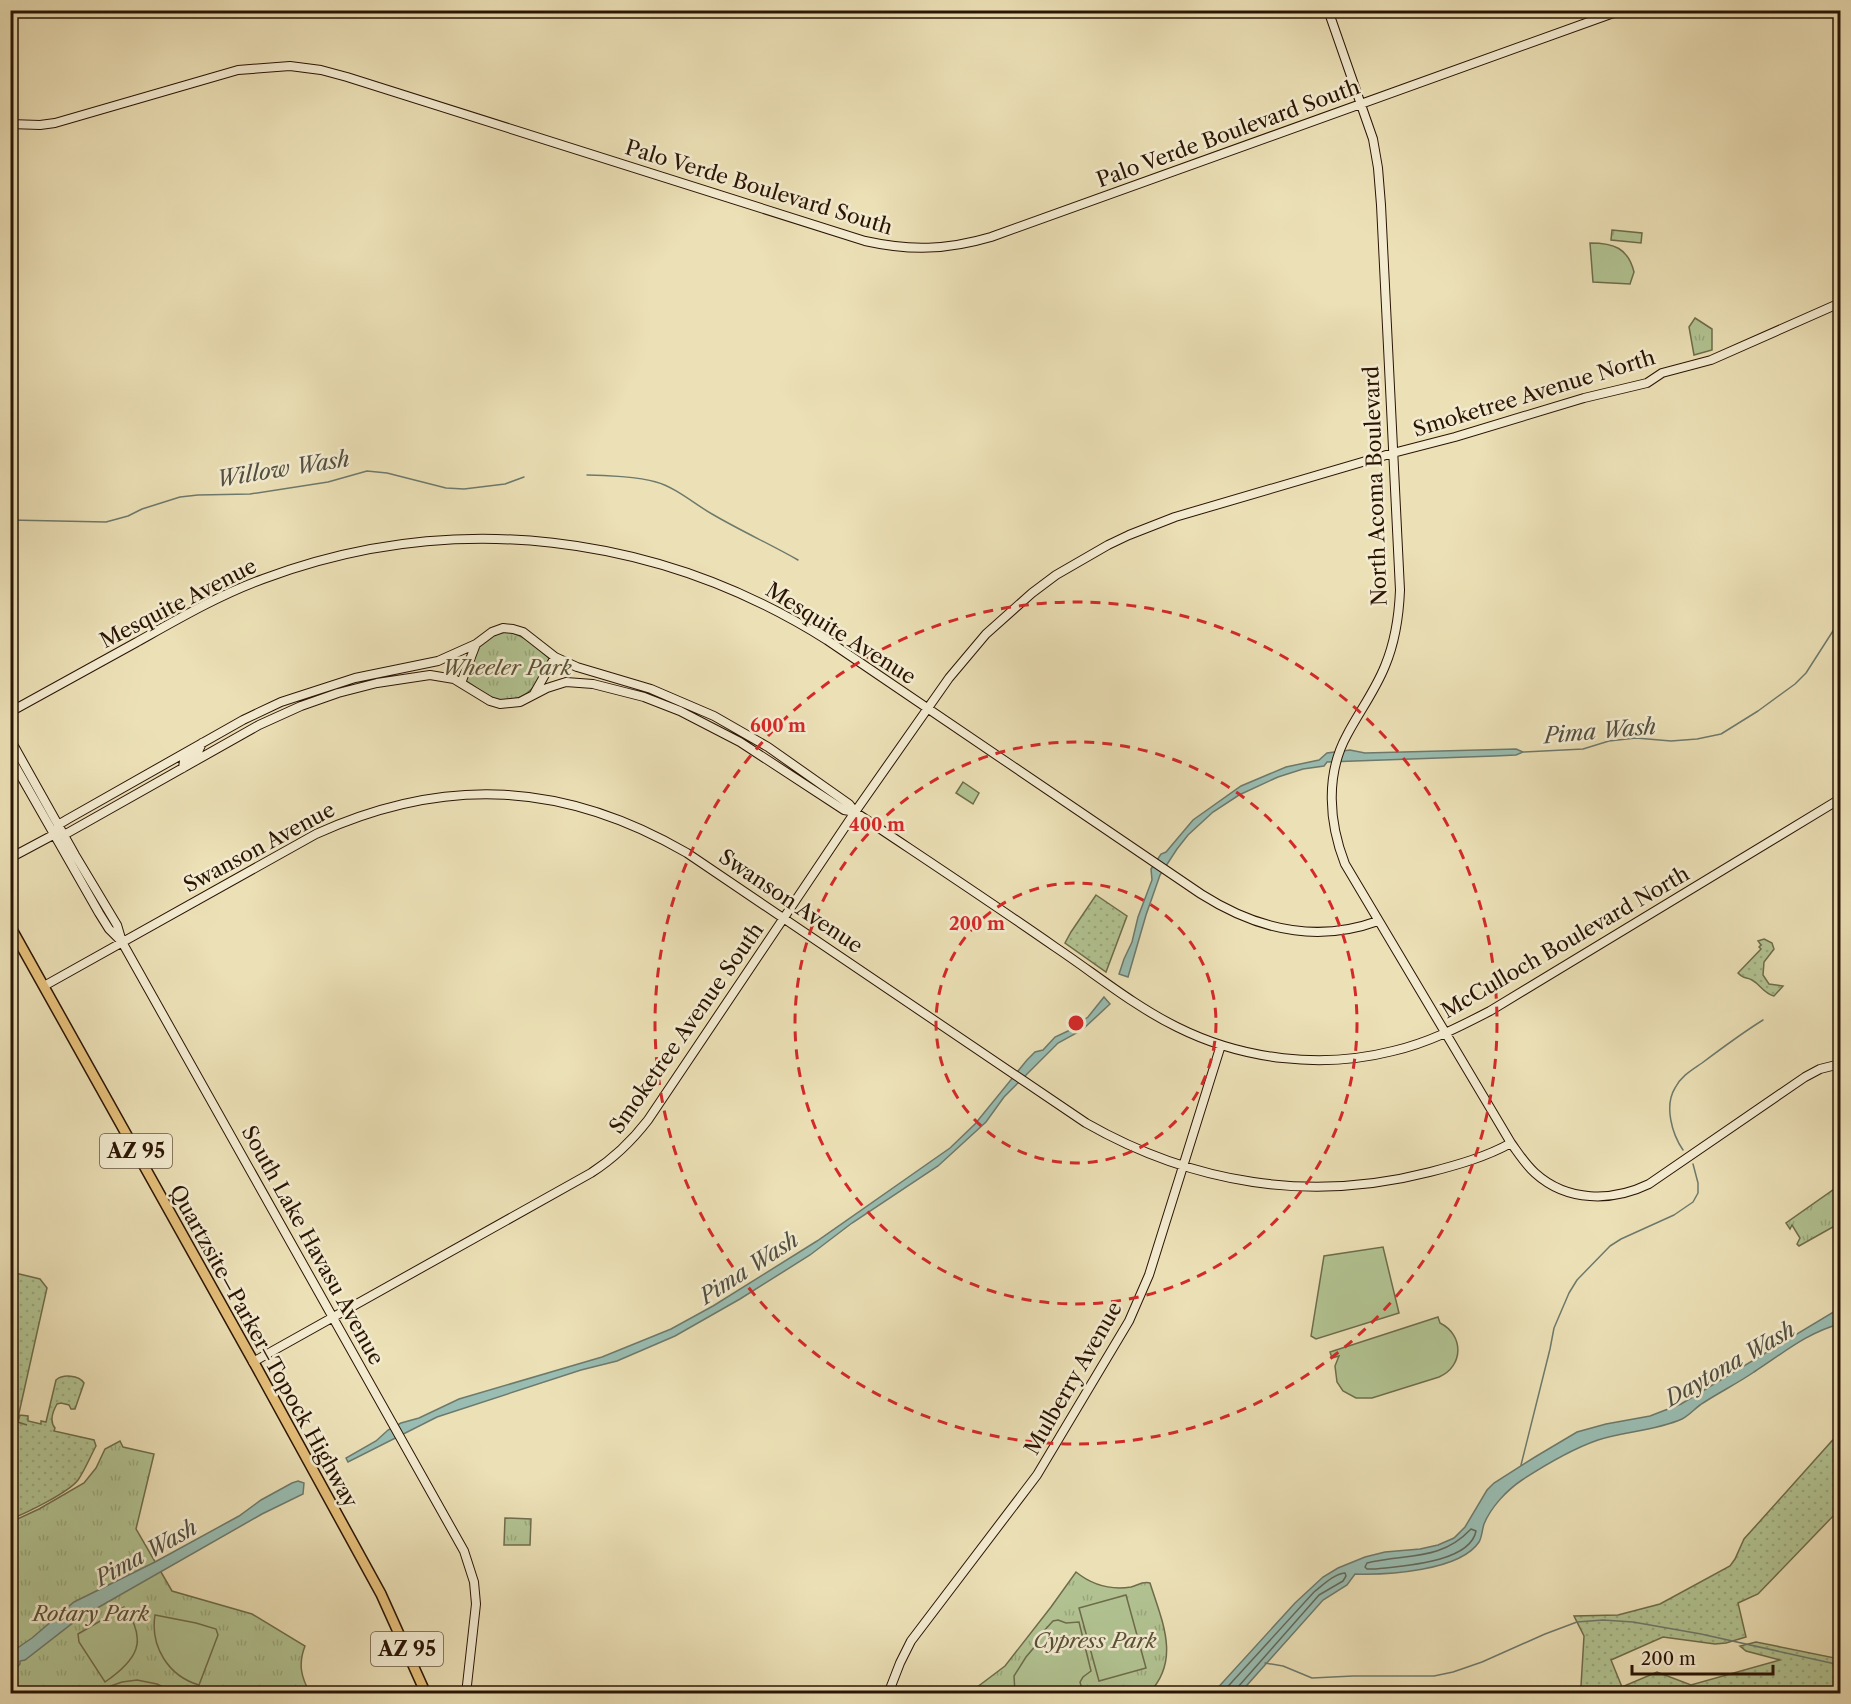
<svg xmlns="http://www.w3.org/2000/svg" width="1851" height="1704" viewBox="0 0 1851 1704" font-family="'Libre Caslon Text',serif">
  <defs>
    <pattern id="grass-dots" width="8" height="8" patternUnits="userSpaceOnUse" patternTransform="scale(1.5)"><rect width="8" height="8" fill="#b2c392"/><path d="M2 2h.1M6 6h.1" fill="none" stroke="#99a77c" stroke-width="1.8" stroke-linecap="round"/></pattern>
    <pattern id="park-tufts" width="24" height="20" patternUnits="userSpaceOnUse" patternTransform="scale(1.5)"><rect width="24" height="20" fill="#b2c392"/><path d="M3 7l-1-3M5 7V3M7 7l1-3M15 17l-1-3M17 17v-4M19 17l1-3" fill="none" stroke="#99a77c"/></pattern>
  </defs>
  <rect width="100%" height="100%" fill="#ece0b6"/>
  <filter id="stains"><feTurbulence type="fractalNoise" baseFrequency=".00333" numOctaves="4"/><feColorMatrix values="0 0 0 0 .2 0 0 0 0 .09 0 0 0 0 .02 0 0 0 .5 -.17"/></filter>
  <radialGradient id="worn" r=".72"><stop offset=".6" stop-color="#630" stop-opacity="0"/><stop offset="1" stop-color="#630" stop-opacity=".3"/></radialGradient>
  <path fill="url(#grass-dots)" stroke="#6e6c4b" stroke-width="1.5" d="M1096,895L1127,916L1106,972L1065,943L1071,932Z
    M1764,939L1772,943L1774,949L1764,962L1763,975L1769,984L1783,986L1774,996C1763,993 1761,985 1752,980C1746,977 1743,979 1738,973L1761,949L1759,947L1761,945L1758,941Z
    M11,1272L40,1279L47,1288L17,1422L27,1425L18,1422L20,1415L28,1416V1421L41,1424V1421L46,1422L56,1380C63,1374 79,1375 84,1383L75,1409H71L69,1405L61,1403L57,1404C53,1411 49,1421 55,1428L54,1431L94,1440L96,1446C90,1457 85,1470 78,1480C68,1493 26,1513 11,1519Z
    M1839,1433L1840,1511L1835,1514L1758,1594L1738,1603L1746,1637L1726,1643L1715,1644L1663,1637L1611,1660L1622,1687L1657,1672L1691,1685L1780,1660L1746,1651L1740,1646L1756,1642L1840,1659V1693H1568L1581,1686L1584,1636L1574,1616L1618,1615L1660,1604L1730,1566L1735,1559L1744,1539Z"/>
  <path fill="url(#park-tufts)" stroke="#6e6c4b" stroke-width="1.5" d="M1612,230L1642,233L1641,243L1611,240Z
    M1695,318L1712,329V350L1694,355L1689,327Z
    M512,632L528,640L550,659C539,678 533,698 508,700C503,700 499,701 494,699C484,695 475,686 466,681C474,656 479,630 512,632Z
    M1840,1185V1223L1799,1246L1797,1244L1800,1238L1792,1225L1790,1229L1786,1223Z
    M120,1441L123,1447L154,1454L136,1529L172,1591L252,1614L305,1646C298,1664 301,1677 310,1693L11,1694V1522L39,1509L84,1483L96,1468L105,1449Z
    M505,1518L531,1519L530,1545H504Z
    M1076,1572C1092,1585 1111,1590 1131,1587C1138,1585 1143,1581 1150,1583C1162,1621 1181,1660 1149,1693L968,1694L1005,1666L1051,1607Z"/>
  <path fill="#b2c392" stroke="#6e6c4b" stroke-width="1.5" d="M1590,243C1614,243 1628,248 1634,272L1630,284L1593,282Z
    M963,782L979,793L973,804L956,793Z
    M1383,1247L1399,1313L1316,1339L1311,1336L1324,1256Z
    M1438,1317L1440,1323C1464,1335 1464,1366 1439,1377L1372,1398H1356L1343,1391L1337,1382L1335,1366L1339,1356L1332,1358L1330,1352Z
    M1126,1595L1146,1668L1099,1681L1079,1608Z
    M124,1607C149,1641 137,1660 105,1682L79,1642L78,1634Z
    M155,1615L196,1623L216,1629L218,1635L199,1685C168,1676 150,1646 155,1615Z
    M1058,1620L1066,1623L1079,1622L1091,1671L1083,1677L1080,1682L1083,1693H1015L1014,1676L1026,1657L1037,1644L1043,1632L1053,1621Z
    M137,1680L157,1684L175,1693H111L108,1687L122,1682Z"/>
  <path fill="#99bdb2" stroke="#6d796c" stroke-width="1.5" d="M1516,749L1523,752L1516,755L1495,756L1327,762L1324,766L1303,769L1278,777L1239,795L1213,812L1188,835L1177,849L1160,875L1146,915L1128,977L1119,974L1124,959L1132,942L1138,917L1152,880L1151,869L1161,854L1166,852L1193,820L1241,786L1286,767L1319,760L1327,753L1350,750L1365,753Z
    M1104,997L1110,1004L1082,1030L1058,1043L1004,1097L986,1122L938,1166L852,1223L810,1255L740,1299L675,1336L617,1361L581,1370L437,1417L348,1462L346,1458L376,1441L388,1430L401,1423L419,1418L459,1399L602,1357L671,1329L713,1306L817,1241L950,1148L975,1124L1027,1060L1035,1052L1043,1050L1055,1037L1068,1031L1088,1017Z
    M1840,1308V1324C1808,1332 1782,1354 1754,1372C1738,1383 1720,1392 1703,1403C1696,1407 1690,1415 1682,1419C1655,1431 1626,1431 1598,1440C1572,1449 1545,1465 1522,1480C1507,1490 1491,1507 1484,1524C1482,1530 1482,1537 1479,1542C1460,1571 1387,1575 1355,1574L1347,1585L1323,1600L1240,1693H1213L1295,1603L1323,1577L1338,1568L1365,1557L1385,1552L1420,1549L1438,1545L1454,1538L1465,1527L1487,1490L1494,1483L1535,1457L1577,1432L1606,1424L1650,1416L1681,1404Z
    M298,1481L304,1483L303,1494L262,1514L78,1619L25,1660L20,1661V1664L11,1674V1654H13L16,1649L32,1638L74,1602L155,1562L239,1516L261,1500L292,1483Z"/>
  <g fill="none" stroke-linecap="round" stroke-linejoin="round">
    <path stroke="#62685b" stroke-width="1.5" d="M1471,1529L1476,1531C1470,1563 1401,1566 1376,1569H1367L1365,1567L1367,1563C1406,1553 1440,1562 1471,1529Z
      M1221,1694L1314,1592C1323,1585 1334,1574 1345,1573L1346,1576L1343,1581L1319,1595L1238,1687L1236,1694"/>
    <path stroke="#6d796c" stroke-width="1.5" d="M587,475C605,475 639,477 656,482C675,487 696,505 712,514C741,531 770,544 798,560
      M10,520L106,522L128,516L142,509L180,497L198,495L250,494L328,482L367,471L387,473L446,488L464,489L505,484L524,477
      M1524,752L1583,749L1609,741L1636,738L1671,741L1697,739L1721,734L1758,711L1795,684L1806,673L1840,620
      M1683,1150C1672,1134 1664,1106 1675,1088C1681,1076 1692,1070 1702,1063C1722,1048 1742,1033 1763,1020
      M1521,1465L1550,1349L1554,1328L1569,1293L1577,1280L1610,1246L1621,1239L1674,1215L1693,1202L1698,1193V1183L1693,1164
      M1265,1663L1283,1666L1312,1678L1353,1676H1434L1453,1672L1482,1662L1545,1634L1577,1622L1603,1620L1633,1622L1701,1634L1840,1665"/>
    <defs>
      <path id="secondary" d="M1328,10L1373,139L1378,168L1381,205L1400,590C1399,616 1395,642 1385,666C1375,691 1359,712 1347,735C1325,775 1329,823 1345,864L1511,1143C1519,1154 1525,1164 1535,1173C1567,1202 1612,1202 1649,1184L1805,1077L1820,1069L1840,1064
        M10,124L40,125L55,123L238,70L290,66L321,70L347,77L865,241C910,251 947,250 991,237L1622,10
        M461,683L476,644
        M534,694L555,657
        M10,712C53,688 95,665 137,642C178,619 219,595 263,579C453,508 657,533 827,640L1201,894C1256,929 1315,944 1378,921
        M10,739L75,855L117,925L122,942L464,1551L474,1582L476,1604L466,1694
        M10,757L99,913L109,929L121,941
        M183,768L184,761L197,754L202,743
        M57,829L58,825L68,819L243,720L281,702L355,678L438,661L476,644L492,632L503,628L513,629L523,632L555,657L577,667L651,689L714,716L768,747L849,804L855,812
        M10,858L55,834L64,835L259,725L301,706L338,693L377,683L430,675L454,679L490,701L500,704L520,702L547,688L566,682L593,684L644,697L680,711L740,742L844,810L855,812C922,857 989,901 1055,947C1094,973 1134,1006 1177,1027C1243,1060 1322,1069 1393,1051C1428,1043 1459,1027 1490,1011L1840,799
        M44,986L316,834C446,775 565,782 687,853L1086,1123C1193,1184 1310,1203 1430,1172C1457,1165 1486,1157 1511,1143
        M253,1362L591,1173C613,1159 631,1142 648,1120L855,812L949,678L986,634L1032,593L1056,575L1108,545L1129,535L1175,517L1393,453L1455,437L1584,398L1647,383L1662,373L1711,360L1840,303
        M888,1694L900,1663L911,1641L1037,1475L1129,1321L1149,1275L1221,1045"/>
      <path id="highway" d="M10,926L257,1368L381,1594L426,1694"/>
    </defs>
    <use href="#secondary" stroke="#2a1404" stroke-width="10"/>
    <use href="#highway" stroke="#2a1404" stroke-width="12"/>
    <use href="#secondary" stroke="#f3ebd0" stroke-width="8"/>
    <use href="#highway" stroke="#e6c07b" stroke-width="9"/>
  </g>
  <g fill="none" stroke="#d62828" stroke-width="3" stroke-dasharray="10 8">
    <circle cx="1076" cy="1023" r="140"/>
    <circle cx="1076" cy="1023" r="281"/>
    <circle cx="1076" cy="1023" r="421"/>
  </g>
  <g text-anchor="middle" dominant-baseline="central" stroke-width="5" stroke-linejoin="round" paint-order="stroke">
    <g fill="#f3ebd0" stroke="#665441" stroke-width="1.5">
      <rect x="100" y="1134" width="72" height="34" rx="4.5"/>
      <rect x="371" y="1632" width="72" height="34" rx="4.5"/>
    </g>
    <g font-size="20" font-weight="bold" fill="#2a1404">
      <text x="136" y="1151">AZ 95</text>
      <text x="407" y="1649">AZ 95</text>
    </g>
    <g font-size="21" fill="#2a1404" stroke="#f3ebd0">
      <text transform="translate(1228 133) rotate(-20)">Palo Verde Boulevard South</text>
      <text transform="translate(759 187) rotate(17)">Palo Verde Boulevard South</text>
      <text transform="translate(1534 393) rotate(-17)">Smoketree Avenue North</text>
      <text transform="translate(1375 486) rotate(-92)">North Acoma Boulevard</text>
      <text transform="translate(178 603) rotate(-27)">Mesquite Avenue</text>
      <text transform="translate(841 633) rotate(32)">Mesquite Avenue</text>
      <text transform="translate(259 847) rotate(-28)">Swanson Avenue</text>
      <text transform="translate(791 901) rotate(34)">Swanson Avenue</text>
      <text transform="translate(1565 942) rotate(-30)">McCulloch Boulevard North</text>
      <text transform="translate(686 1028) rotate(-55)">Smoketree Avenue South</text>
      <text transform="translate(313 1245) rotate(61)">South Lake Havasu Avenue</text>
      <text transform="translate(264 1346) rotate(61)">Quartzsite–Parker–Topock Highway</text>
      <text transform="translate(1073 1378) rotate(-60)">Mulberry Avenue</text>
    </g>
    <g font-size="21" font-style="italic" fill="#5a5136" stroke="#f3ebd0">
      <text x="507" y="667">Wheeler Park</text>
      <text x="91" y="1613">Rotary Park</text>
      <text x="1095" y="1640">Cypress Park</text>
    </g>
    <g font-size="22" font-style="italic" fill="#514f41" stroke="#f3ebd0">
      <text transform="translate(283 469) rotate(-9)">Willow Wash</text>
      <text transform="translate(1600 731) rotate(-5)">Pima Wash</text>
      <text transform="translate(749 1268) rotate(-33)">Pima Wash</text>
      <text transform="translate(1730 1364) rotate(-30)">Daytona Wash</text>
      <text transform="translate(146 1553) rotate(-29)">Pima Wash</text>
    </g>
  </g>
  <circle cx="1076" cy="1023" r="9" fill="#d62828" stroke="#f3ebd0" stroke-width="3"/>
  <g font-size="18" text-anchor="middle" font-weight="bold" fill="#d62828" stroke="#f3ebd0" stroke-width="5" stroke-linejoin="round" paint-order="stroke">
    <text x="778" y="732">600 m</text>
    <text x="877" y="831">400 m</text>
    <text x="977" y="930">200 m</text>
  </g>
  <rect width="1851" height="1704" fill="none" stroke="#ece0b6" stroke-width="36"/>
  <rect x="12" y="12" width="1827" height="1680" fill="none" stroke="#2a1404" stroke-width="3"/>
  <rect x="18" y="18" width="1815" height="1668" fill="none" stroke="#2a1404" stroke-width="1.5"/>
  <path d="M1632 1665v9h141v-9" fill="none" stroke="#2a1404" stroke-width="3"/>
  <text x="1641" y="1665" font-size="18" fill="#2a1404" stroke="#f3ebd0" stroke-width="4.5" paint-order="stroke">200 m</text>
  <rect width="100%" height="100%" filter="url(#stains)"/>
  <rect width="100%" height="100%" fill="url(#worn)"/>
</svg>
